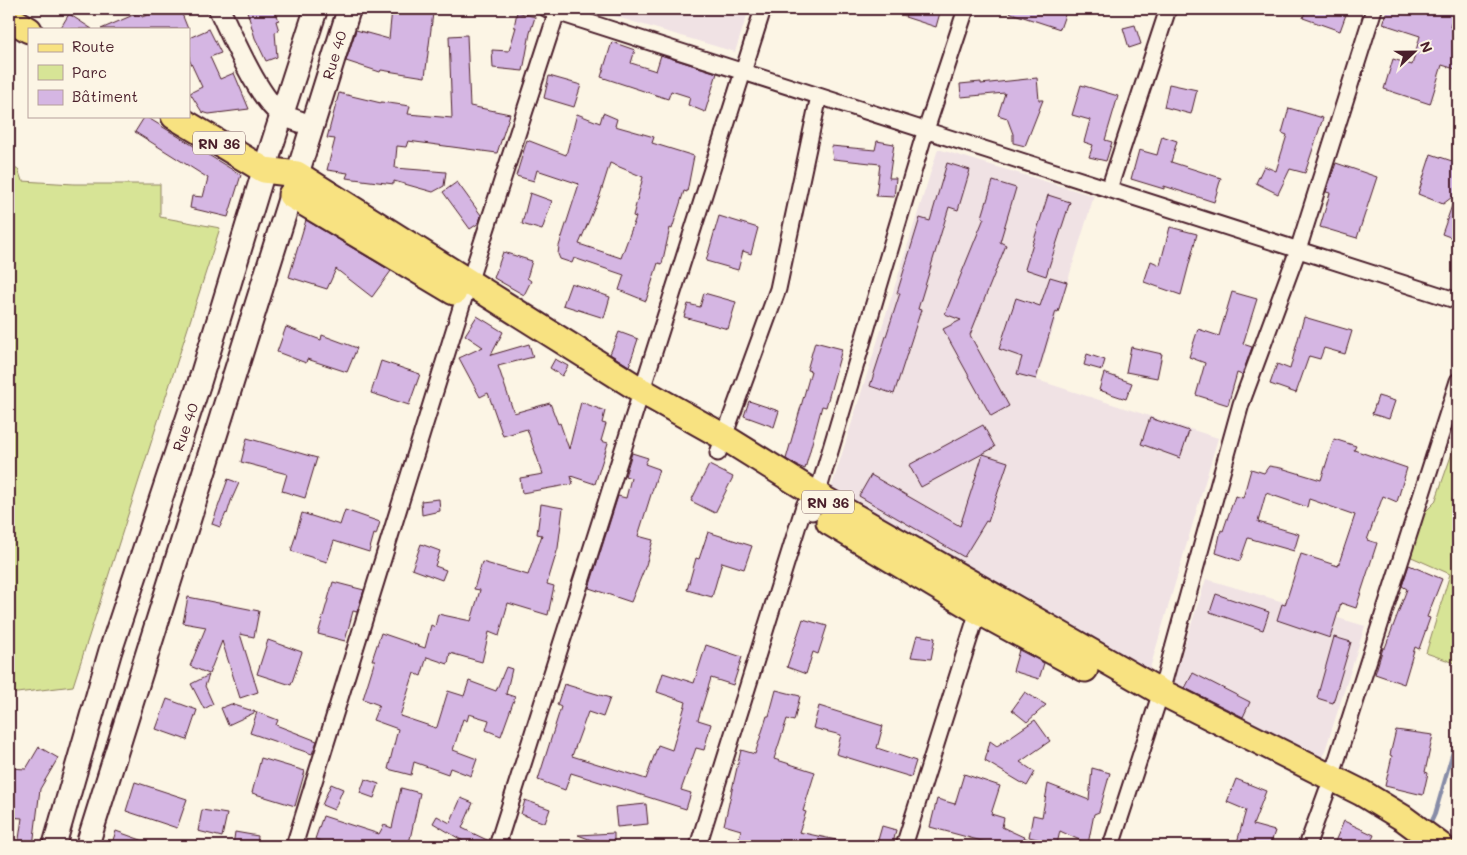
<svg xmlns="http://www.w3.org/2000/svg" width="1467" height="855" viewBox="0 0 1467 855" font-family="Mali,sans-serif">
  <rect width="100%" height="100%" fill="#fcf5e5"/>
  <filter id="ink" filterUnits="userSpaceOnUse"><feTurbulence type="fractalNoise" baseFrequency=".02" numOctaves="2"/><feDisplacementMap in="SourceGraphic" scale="10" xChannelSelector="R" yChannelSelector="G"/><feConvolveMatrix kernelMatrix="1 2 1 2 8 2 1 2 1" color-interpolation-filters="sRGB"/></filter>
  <g filter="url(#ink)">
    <path fill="#f0e2e4" d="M590,9H749L735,52Z
      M938,149L1094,196L1037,380L1218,438L1148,675L829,495Z
      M1206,579L1365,626L1323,757L1171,687Z"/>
    <path fill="#d7e496" stroke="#908260" d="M9,169H18L22,181L74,184H160V217L220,228L73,686L9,694Z
      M1458,436V664L1426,653L1450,574L1407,555L1421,516L1435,502Z"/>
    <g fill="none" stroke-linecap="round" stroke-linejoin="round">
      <path stroke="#878ca7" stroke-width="4" d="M1429,827L1435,814L1458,734"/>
    </g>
    <path fill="#d5b6e3" stroke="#4a1f2b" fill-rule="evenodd" d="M163,9H180L188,29H101L140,12L142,17Z
      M254,9H274L279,20L276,21L279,31L275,32L277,57L266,61L255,38L247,11Z
      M392,9H407L433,13L425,77L381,70L380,72L346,61L356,30L389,39Z
      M908,9H941L936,27L905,17Z
      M1006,9H1067L1060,29L1005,11Z
      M1306,9H1348L1340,31L1303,18Z
      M1388,9H1455L1450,27L1458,29V58L1455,69L1442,65L1430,104L1384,89L1393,59L1412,65L1420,36L1383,24Z
      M517,12L535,17L530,33L523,71L493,68L492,50L509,51L516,27H514Z
      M69,14L92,29H60Z
      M1135,25L1141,44L1129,48L1123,28Z
      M209,29L221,53L210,57L220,79L234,73L249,109L209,114L202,112L190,93L202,87L189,59V38Z
      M467,35L470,106L510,114L497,153L408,141L406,147L397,146L395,168L446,172L444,186L433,192L394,181V184L346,178L348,173L327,170L335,139L327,138L339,93L381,103V102L410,106L408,114L452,118L449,36Z
      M612,42L635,50L631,63L656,71L661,55L717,73L705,112L688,105L690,97L671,91L668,99L601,77Z
      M549,76L581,85L574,107L544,98Z
      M1037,78L1039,100H1043L1025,146L1013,143V134L1007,118L998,115L1005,93L961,97L960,84L981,82V84Z
      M1169,84L1197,90L1191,114L1164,107Z
      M1081,85L1118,96L1105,140L1112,142L1106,161L1089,157L1093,145L1084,142L1090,120L1072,115Z
      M1289,108L1323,118L1305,173L1290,169L1278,194L1256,183L1264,166L1276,171L1287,135L1282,133Z
      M603,113L617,119L615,126L654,137L652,143L694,156L687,192L684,191L672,229L670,228L662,264L658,263L646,301L619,290L624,275L574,258L572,263L560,259L558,254L559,246L579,184L537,170L534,181L516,176L527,140L566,155L577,114L600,123ZM610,163L643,177L633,216L636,217L621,258L579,244L600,195Z
      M145,116L241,175L228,217L190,208L192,196L203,197L208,178L135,132Z
      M1162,136L1177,141L1171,162L1221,178L1214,202L1164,186V189L1131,179L1139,150L1157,155Z
      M877,141L894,144L889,178H896L894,197L876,196L880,164L833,159L831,146L875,150Z
      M1431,154L1458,163V240L1442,234L1456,194L1443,204L1418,194Z
      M947,163L970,170L958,210L949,207L918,309L921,310L894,394L870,386L900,293H897L920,218L930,221Z
      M1336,163L1377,177L1357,238L1320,227L1330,193L1326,192Z
      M993,181L1016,188L1000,242L1006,245L970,335L1009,406L991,416L943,329L961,320L945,314L984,218L982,217Z
      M457,182L481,215L479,223L470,229L443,192Z
      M530,193L552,201L542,230L522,224Z
      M1048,195L1070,202L1046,276L1025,269Z
      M719,216L758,228L751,254L743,251L738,270L706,261Z
      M306,220L391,271L372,297L336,269L327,289L289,277Z
      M1170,227L1197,234L1181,295L1144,282L1151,261L1160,265Z
      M503,252L532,261L527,278L531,281L524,295L494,278Z
      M1050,277L1067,282L1058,312L1056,311L1036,379L1017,374L1022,357L999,349L1016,298L1040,306Z
      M571,283L610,297L604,318L563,305Z
      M1232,292L1257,299L1243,344L1252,347L1242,375L1237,373L1228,405L1196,395L1205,363L1189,357L1198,329L1219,336Z
      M704,293L736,302L728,329L684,317L688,304L700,307Z
      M477,316L503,332L491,355L529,344L533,357L498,366L514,413L550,403L558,424L560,423L569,449L581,402L605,411L602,423L606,424L601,441L608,443L595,484L571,476L573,484L522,493L520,478L543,474L527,429L503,436L488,393L480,397L459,358L483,347L465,335Z
      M1304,317L1352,331L1345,354L1324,348L1320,359L1309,356L1296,393L1270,384L1277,364L1290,369Z
      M286,327L321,340L322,335L357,348L347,372L307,359L306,363L277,352Z
      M619,332L638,339L629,366L610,354Z
      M815,342L842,349L826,407L822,406L805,469L798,466L786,459L811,371L807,370Z
      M1131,347L1162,354L1157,378L1126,372Z
      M1087,354L1105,360L1102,370L1084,365Z
      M555,359L568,366L562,376L550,368Z
      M381,361L420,374L409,405L371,393Z
      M1104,373L1132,383L1126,399L1099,390Z
      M1378,396L1395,401L1389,419L1372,414Z
      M749,401L779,411L774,427L744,416Z
      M1150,418L1189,431L1180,458L1141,444Z
      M983,425L995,447L921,487L909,465Z
      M247,438L317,458L305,498L282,491L287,474L241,462Z
      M1334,439L1356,446L1354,450L1407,468L1397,502L1383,496L1367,540L1377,543L1356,608L1341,603L1330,638L1277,620L1282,604L1285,605L1301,554L1338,566L1355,515L1309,499L1307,507L1266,493L1258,522L1299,534L1294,551L1248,538L1240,561L1216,553L1221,530L1223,531L1235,496L1243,498L1251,469L1264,473L1269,466L1281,468L1321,480Z
      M632,453L648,458L645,464L659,469L638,536L653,540L646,565L631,602L589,588L618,496L626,498L631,478L625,476Z
      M983,454L1008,462L988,522L986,521L964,557L859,496L871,475L960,526Z
      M709,465L733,477L715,513L691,501Z
      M228,479L239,483L231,501L227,514L226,513L220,527L212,524Z
      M439,499L440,511L422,515L421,501Z
      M541,504L563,508L558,548L547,584L554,586L548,615L508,603L499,636L489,632L482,662L450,653L448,664L427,657L421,676L414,673L400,716L436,728L437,727L448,691L464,696L469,681L496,691L506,667L512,669L506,694L515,697L501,736L486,730L489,720L469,714L467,721L463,719L453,750L477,759L471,776L450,768L448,774L414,762L411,775L388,769L398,729L373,720L379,705L363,699L375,660H372L381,633L425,648L431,625L435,627L438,614L471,621L480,590L474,589L482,562L528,575L542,535L537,534Z
      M345,510L380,522L376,535L374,534L369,552L334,541L327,562L291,551L302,513L340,525Z
      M708,532L752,546L744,569L722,562L712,597L687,590L696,558L699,559Z
      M421,544L440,551L435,566L446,570L442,580L412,569Z
      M1409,565L1442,579L1427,617L1430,618L1419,649L1415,647L1404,684L1375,674L1383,648H1385L1407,589L1402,586Z
      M333,582L364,590L357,612L353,611L345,641L318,634Z
      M1216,594L1269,612L1263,630L1210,612Z
      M188,597L259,611L254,637L240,634L258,692L240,698L222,641L209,674L190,666L206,627L183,623Z
      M803,619L827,626L818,654L813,652L806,674L787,667Z
      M917,635L935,638L931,659L911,657Z
      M1334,637L1351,642L1333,703L1317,698Z
      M268,640L302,652L291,685L257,674Z
      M706,645L742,657L733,685L711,678L698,720L711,724L704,750L696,748L681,790L691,793L686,809L571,773L565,790L538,780L561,707L557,705L564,684L610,698L603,717L588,712L572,756L646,779L658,745L672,750L686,702L657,692L663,673L694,683Z
      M1019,650L1044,663L1039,679L1013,671Z
      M1193,673L1250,702L1243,717L1185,688Z
      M209,675L205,686L213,704L204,709L191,684Z
      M776,690L800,696L794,721L787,719L774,759L815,772L803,811L806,812L799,832L841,841V846H737L741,830L724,825L741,750L755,754L767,716H769Z
      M1025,692L1046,705L1027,722L1012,710Z
      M167,699L197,710L187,740L156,729Z
      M231,704L256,712L228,725L221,708Z
      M819,706L883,726L877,748L916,761L911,777L836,754L841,735L813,728Z
      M257,712L278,720L276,725L317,741L312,754L250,733Z
      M1035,720L1050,741L1020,762L1035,772L1027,786L985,761L990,741L997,746Z
      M1396,730L1433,735L1425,772L1428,773L1423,795L1385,786L1392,756L1390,755Z
      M39,747L58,758L40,789L33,846H18L22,818L9,817V768L26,769Z
      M261,758L305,771L295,806L252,793Z
      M1092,768L1110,773L1099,812L1094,814L1088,844L1060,831L1057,844L1029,837L1033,815L1042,817L1048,784L1089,800Z
      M964,774L1000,786L991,814L1004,818L1002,827L1043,846H1000L930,827L937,799L955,804Z
      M365,779L379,784L374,798L360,793Z
      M1236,779L1266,791L1253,825L1275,831L1270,846H1236L1246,810L1227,802Z
      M135,782L187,799L177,828L126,811Z
      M331,784L343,789L334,810L322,805Z
      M401,788L420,793L410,839L406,846H337L315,839L323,816L379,834L384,825L392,828Z
      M461,798L473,803L462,828L489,841L488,846H461L463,841L433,823L437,816L450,823Z
      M525,800L550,809L545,823L521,814Z
      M646,804L648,824L617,827L615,807Z
      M202,810L227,814L222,837L198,831Z
      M1344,821L1374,835L1369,846H1333Z
      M882,826L896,830L893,844L878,840Z
      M116,831L155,845V846H111Z
      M235,832L258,836L257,846H233Z
      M614,833V846H602V844L578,835Z"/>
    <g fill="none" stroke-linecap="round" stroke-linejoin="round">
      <defs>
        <path id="minor" d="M547,9L1458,301
          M1109,189L1168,9
          M718,453L778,289L819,96
          M812,512L922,142L966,9
          M1331,778L1458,381
          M294,846L464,298L557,12
          M497,846L763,9
          M698,846L804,506
          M904,846L978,611
          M1111,846L1161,692L1241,404L1298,250L1374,9
          M1307,846L1327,791"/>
        <path id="tertiary" d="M219,9C232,35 259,101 283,115C292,120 303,122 313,126"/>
        <path id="secondary" d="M54,846L110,652L199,384L264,170L316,9
          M87,846L349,9"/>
        <path id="primary" d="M9,18L29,30
          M174,116L264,170L297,174L642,391L724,437L817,495L1161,692L1362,793L1403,818L1441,846
          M291,195L454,292
          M829,522L978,611L1085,669"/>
      </defs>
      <use href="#minor" stroke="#4a1f2b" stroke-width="19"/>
      <use href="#tertiary" stroke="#4a1f2b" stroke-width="24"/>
      <use href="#secondary" stroke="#4a1f2b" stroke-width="26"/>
      <use href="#primary" stroke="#4a1f2b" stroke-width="29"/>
      <use href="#minor" stroke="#fcf5e5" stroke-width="15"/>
      <use href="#tertiary" stroke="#fcf5e5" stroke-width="20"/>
      <use href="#secondary" stroke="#fcf5e5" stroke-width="22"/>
      <use href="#primary" stroke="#f8e281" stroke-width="25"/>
    </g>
  </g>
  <g text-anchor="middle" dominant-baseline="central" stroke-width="4" stroke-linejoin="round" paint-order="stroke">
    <g fill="#fcf5e5" stroke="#7f5f63" stroke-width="1">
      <rect x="193" y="131.5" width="52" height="23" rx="4"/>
      <rect x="802" y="490.5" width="52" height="23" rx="4"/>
    </g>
    <g font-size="14" font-weight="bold" fill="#4a1f2b">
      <text x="219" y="143">RN 36</text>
      <text x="828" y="502">RN 36</text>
    </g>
    <g font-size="15" fill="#4a1f2b" stroke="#fcf5e5">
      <text transform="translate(334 55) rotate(-73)">Rue 40</text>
      <text transform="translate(185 427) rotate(-71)">Rue 40</text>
    </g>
  </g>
  <rect width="1467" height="855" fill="none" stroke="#fcf5e5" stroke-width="30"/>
  <rect x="15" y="15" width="1437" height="825" fill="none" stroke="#4a1f2b" stroke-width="2" filter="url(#ink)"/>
  <rect x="28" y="28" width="162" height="90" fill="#fcf5e5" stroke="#b59f9b"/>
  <rect x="38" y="44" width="25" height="8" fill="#f8e281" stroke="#b59f9b"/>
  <text x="72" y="52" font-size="15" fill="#4a1f2b">Route</text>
  <rect x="38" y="65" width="25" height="15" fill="#d7e496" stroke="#b59f9b"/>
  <text x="72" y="78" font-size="15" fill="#4a1f2b">Parc</text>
  <rect x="38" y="90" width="25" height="15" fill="#d5b6e3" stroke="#b59f9b"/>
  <text x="72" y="102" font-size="15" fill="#4a1f2b">Bâtiment</text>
  <g transform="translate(1414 52) rotate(68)" stroke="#fcf5e5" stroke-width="4" paint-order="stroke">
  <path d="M0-4L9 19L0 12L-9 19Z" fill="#4a1f2b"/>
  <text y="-8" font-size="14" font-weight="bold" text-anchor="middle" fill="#4a1f2b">N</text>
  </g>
</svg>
